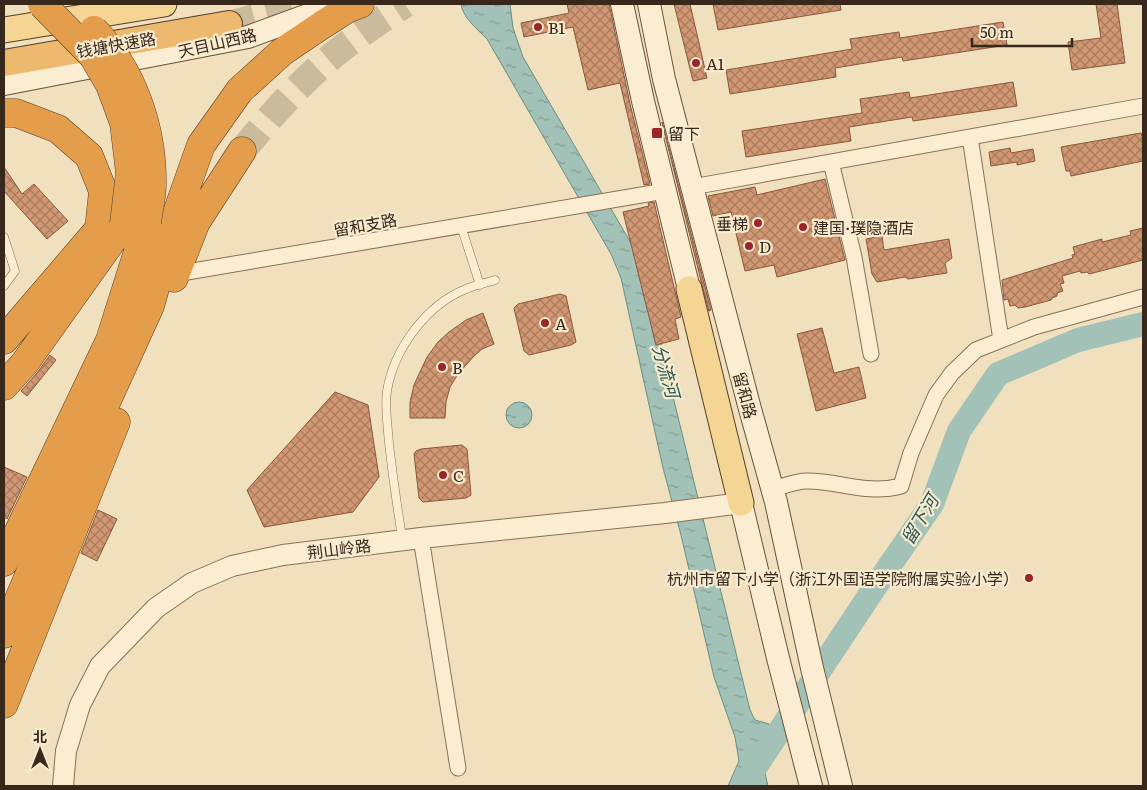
<svg xmlns="http://www.w3.org/2000/svg" width="1147" height="790" viewBox="0 0 1147 790" font-family="Literata,'Noto Sans SC',serif">
  <defs>
    <pattern id="water-ripples" width="26" height="14" patternUnits="userSpaceOnUse" patternTransform="scale(1.25)"><rect width="26" height="14" fill="#a2c1b7"/><path d="M2 4q2-2 4 0t4 0M15 11q2-2 4 0t4 0" fill="none" stroke="#859d94"/></pattern>
    <pattern id="building-cross-hatch" width="8" height="8" patternUnits="userSpaceOnUse" patternTransform="scale(1.25)"><rect width="8" height="8" fill="#d09772"/><path d="M0 0l8 8M0 8l8-8" fill="none" stroke="#aa7b5d"/></pattern>
  </defs>
  <rect width="100%" height="100%" fill="#f0e0be"/>
  <path fill="url(#water-ripples)" stroke="#698f85" d="M461,4H510L513,28L523,57L639,257L649,289L666,368L750,710L755,720L769,724L778,749L765,773L768,786H728L739,761L735,737L714,677L681,535L663,468L621,278L611,254L487,39C477,29 463,18 461,4Z
    M506 415a13 13 0 1 1 26 0a13 13 0 1 1-26 0Z"/>
  <g fill="none" stroke-linecap="round" stroke-linejoin="round">
    <path stroke="#a2c1b7" stroke-width="24" d="M743,786L875,587L932,504L959,431L998,374L1078,340L1143,324"/>
  </g>
  <path fill="url(#building-cross-hatch)" stroke="#89583b" d="M567,4H609L630,104L650,184L644,185L620,83L588,90L573,27L524,37L521,23L569,13Z
    M674,4H690L707,78L693,81Z
    M713,4H840L841,10L718,30Z
    M1096,4H1117L1125,63L1072,70L1068,42L1101,38Z
    M1003,22L1007,45L903,61L902,57L835,68L836,77L730,94L726,70L852,49L850,39L899,32L900,38Z
    M1013,82L1017,106L913,121L912,117L849,127L851,141L746,157L742,131L862,113L860,99L909,92L910,98Z
    M662,122L711,310L709,311L701,281Z
    M1141,133L1143,138V161L1071,176L1070,171H1066L1061,147Z
    M1010,148L1011,153L1033,149L1035,161L1017,165V162L991,166L989,152Z
    M4,167L22,194L34,184L68,221L47,239L4,191Z
    M825,179L845,260L777,277L774,265L745,271L731,212L713,216L708,196L755,187L757,195Z
    M654,202L681,317L675,319L679,339L656,345L623,212L649,206L648,203Z
    M1143,228V260L1089,274L1087,272L1081,273L1080,271L1062,276L1064,283L1060,284L1063,291L1057,293V296L1052,298L1051,300L1025,307L1018,308L1015,305L1010,306L1008,299L1004,300L1002,280L1073,258L1072,255L1075,254L1073,247L1102,239V242L1131,235L1130,231Z
    M882,236L884,250L949,239L952,258L945,263L947,273L908,279L905,277L877,282L872,274L866,239Z
    M560,294L566,296L576,342L571,345L529,355L524,351L514,308L518,304Z
    M483,313L494,344L482,349L474,356L458,374L450,387L446,402L445,418H410V402L414,385L427,357L438,342L449,332L466,320Z
    M822,328L834,373L859,367L866,398L816,411L797,334Z
    M50,355L56,360L27,396L21,391L37,373Z
    M335,392L368,405L379,477L353,512L264,527L247,490Z
    M462,445L467,449L471,495L466,498L423,502L419,498L414,454L416,451L421,449Z
    M4,467L27,477L7,519L4,517Z
    M98,510L117,519L97,561L81,553Z"/>
  <g fill="none" stroke-linecap="round" stroke-linejoin="round">
    <path stroke="#cbbb9d" stroke-width="26" stroke-dasharray="26 13" stroke-linecap="butt" d="M229,24L302,4"/>
    <path stroke="#cbbb9d" stroke-width="28" stroke-dasharray="28 14" stroke-linecap="butt" d="M242,151C265,123 288,96 315,71C342,46 374,24 405,4"/>
    <defs>
      <path id="service" d="M461,226L480,285
        M4,237L15,271L4,286
        M402,538C397,503 391,468 388,432C387,419 385,405 387,391C394,349 426,305 466,289C475,285 486,283 495,280"/>
      <path id="minor" d="M970,137L1001,340
        M831,162L854,257L871,354
        M692,187L1143,106
        M187,272L665,191
        M773,489C784,486 796,481 807,481C840,481 867,495 901,486L911,453L936,395L952,373L976,350L1034,327L1143,297
        M421,538L458,768"/>
      <path id="tertiary" d="M63,786L66,751L80,705L100,666L156,608L192,583L232,566L283,555L421,538L665,513L741,503"/>
      <path id="secondary" d="M622,4L643,101L689,289
        M649,4L664,79L750,409L776,502L812,668L841,786
        M4,84L248,37L338,4
        M741,503L778,658L811,786"/>
      <path id="primary" d="M4,30L164,4
        M689,289L741,503"/>
      <path id="trunk" d="M4,63L229,24"/>
      <path id="motorway" d="M4,113H16L58,129L89,156L103,191L99,229L4,340
        M174,278L196,222L242,151
        M4,386L24,364L124,224
        M4,562L110,340L147,223
        M4,634L53,519L150,306L174,221L201,145L240,90L282,52L322,25L347,9L360,4
        M4,704L116,422"/>
    </defs>
    <use href="#service" stroke="#897056" stroke-width="9"/>
    <use href="#minor" stroke="#897056" stroke-width="17"/>
    <use href="#tertiary" stroke="#897056" stroke-width="22"/>
    <use href="#secondary" stroke="#6a513a" stroke-width="24"/>
    <use href="#primary" stroke="#563e2b" stroke-width="27"/>
    <use href="#trunk" stroke="#563e2b" stroke-width="28"/>
    <use href="#motorway" stroke="#563e2b" stroke-width="29"/>
    <use href="#service" stroke="#faedd2" stroke-width="8"/>
    <use href="#minor" stroke="#faedd2" stroke-width="15"/>
    <use href="#tertiary" stroke="#faedd2" stroke-width="20"/>
    <use href="#secondary" stroke="#faedd2" stroke-width="22"/>
    <use href="#primary" stroke="#f5d593" stroke-width="25"/>
    <use href="#trunk" stroke="#ecb96e" stroke-width="26"/>
    <use href="#motorway" stroke="#e49d4a" stroke-width="28"/>
    <defs>
      <path id="motorway-bridge" d="M42,4L93,56L110,85L124,123L130,173L124,224
        M94,30C133,71 153,129 152,185C152,198 148,211 147,223"/>
    </defs>
    <use href="#motorway-bridge" stroke="#563e2b" stroke-width="29" stroke-linecap="butt"/>
    <use href="#motorway-bridge" stroke="#e49d4a" stroke-width="28"/>
  </g>
  <g fill="#9a2427" stroke="#f7eace" stroke-width="2">
    <circle cx="538" cy="27" r="5"/>
    <circle cx="696" cy="63" r="5"/>
    <rect x="651" y="127" width="12" height="12" rx="2.5"/>
    <circle cx="758" cy="223" r="5"/>
    <circle cx="803" cy="227" r="5"/>
    <circle cx="749" cy="246" r="5"/>
    <circle cx="545" cy="323" r="5"/>
    <circle cx="442" cy="367" r="5"/>
    <circle cx="443" cy="475" r="5"/>
    <circle cx="1029" cy="578" r="5"/>
  </g>
  <g text-anchor="middle" dominant-baseline="central" stroke-width="4.5" stroke-linejoin="round" paint-order="stroke">
    <g font-size="16" fill="#37281b" stroke="#f7eace" text-anchor="start">
      <text x="548" y="27">B1</text>
      <text x="706" y="63">A1</text>
      <text x="668" y="133">留下</text>
      <text x="748" y="223" text-anchor="end">垂梯</text>
      <text x="813" y="227">建国·璞隐酒店</text>
      <text x="759" y="246">D</text>
      <text x="555" y="323">A</text>
      <text x="452" y="367">B</text>
      <text x="453" y="475">C</text>
      <text x="1019" y="578" text-anchor="end">杭州市留下小学（浙江外国语学院附属实验小学）</text>
    </g>
    <g font-size="16" fill="#37281b" stroke="#f7eace">
      <text transform="translate(217 42) rotate(-13)">天目山西路</text>
      <text transform="translate(116 44) rotate(-10)">钱塘快速路</text>
      <text transform="translate(365 224) rotate(-10)">留和支路</text>
      <text transform="translate(746 395) rotate(75)">留和路</text>
      <text transform="translate(339 548) rotate(-7)">荆山岭路</text>
    </g>
    <g font-size="18" font-style="italic" fill="#2a5854" stroke="#f7eace">
      <text transform="translate(667 371) rotate(74)">分流河</text>
      <text transform="translate(919 519) rotate(-59)">留下河</text>
    </g>
  </g>
  <rect width="1147" height="790" fill="none" stroke="#37281b" stroke-width="10"/>
  <g transform="translate(40 750)" stroke="#f7eace" stroke-width="4" paint-order="stroke">
  <path d="M0-4L9 19L0 12L-9 19Z" fill="#37281b"/>
  <text y="-8" font-size="14" font-weight="bold" text-anchor="middle" fill="#37281b">北</text>
  </g>
  <path d="M972 38v8h100v-8" fill="none" stroke="#37281b" stroke-width="2.5"/>
  <text x="980" y="38" font-size="15" fill="#37281b" stroke="#f7eace" stroke-width="4" paint-order="stroke">50 m</text>
</svg>
